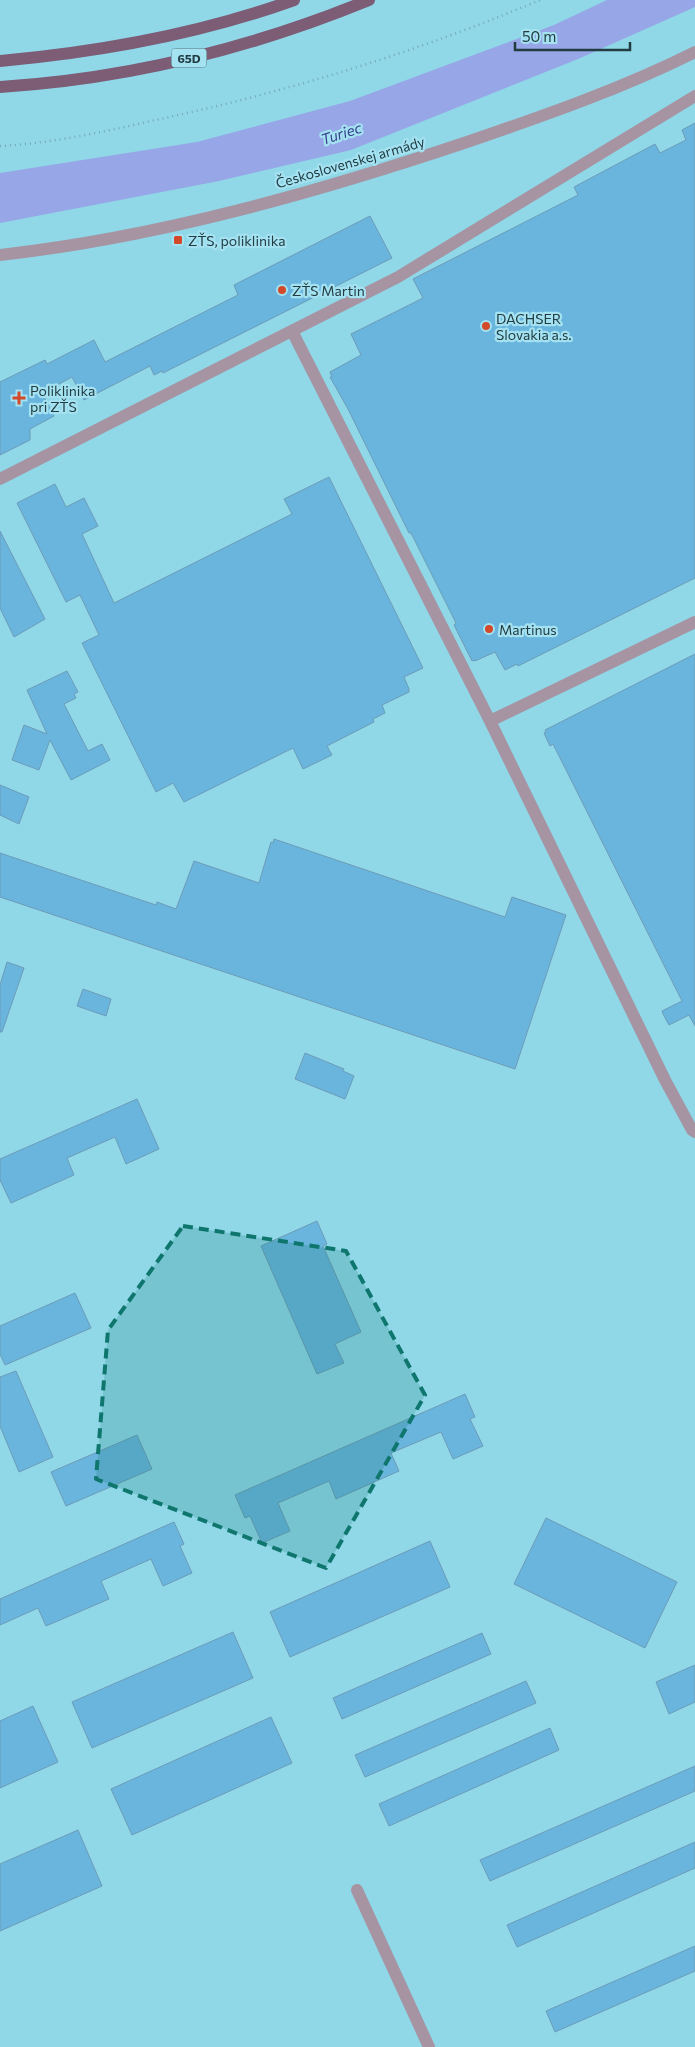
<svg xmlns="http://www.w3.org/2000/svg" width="695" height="2047" viewBox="0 0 695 2047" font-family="Commissioner,sans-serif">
  <rect width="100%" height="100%" fill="#a4e2f1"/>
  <path fill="#90d7e8" d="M0,0H695V2047H0Z"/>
  <path fill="#97a6e6" d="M607,0H695V7L578,59L351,150L219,181L0,223V173L197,142L350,101L554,25Z"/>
  <path fill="#6ab5de" stroke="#6c9cb7" d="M695,123V578L518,666L517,664L505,670L495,652L475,661V660L472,661L454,625L456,623L411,533H409L348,409L330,377H332L330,372L361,355L351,334L423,298L413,279L578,195L574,187L655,144L660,153L686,140L682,130Z
    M370,216L392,258L163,373L162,371L154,375L150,366L84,400L72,377L42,393L54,416L30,429V440L0,455V382L45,360L47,364L94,340L105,362L238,295L234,285Z
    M329,477L423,668L404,677L409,689V692L382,705L385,713L373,719L374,722L327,746L332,755L303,769L293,748L184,802L173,783L156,792L82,643L99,635L80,595L66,602L17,503L55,484L66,507L84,498L98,526L82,534L114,603L292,514L284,499Z
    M0,531L45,619L14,637L0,608Z
    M695,654V1026L689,1015L669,1025L663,1014L662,1011L682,1001L553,744L550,746L544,733L546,732L545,730Z
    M67,671L78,692L74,694L76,698L64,704L88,751L102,744L110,760L71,780L50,740L39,770L12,760L24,725L47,734L27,690Z
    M0,785L29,797L19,824L0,815Z
    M274,839L505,917L512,897L566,915L515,1069L0,897V853L156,905L157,902L176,909L194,861L259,883L271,842L273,843Z
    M7,962L24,968L2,1032H0V985Z
    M83,989L111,999L106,1016L77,1006Z
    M305,1053L344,1069L343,1071L354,1076L345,1099L295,1079Z
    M137,1099L159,1149L126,1164L115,1137L67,1158L74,1175L11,1203L0,1180V1159Z
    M317,1221L327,1244L323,1246L361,1332L335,1344L344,1363L317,1374L261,1246Z
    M75,1293L91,1328L5,1365L0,1354V1326Z
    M16,1371L53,1457L19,1472L0,1426V1377Z
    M465,1394L475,1417L470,1419L483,1446L453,1459L441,1432L391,1453L399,1471L336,1499L329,1481L278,1503L290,1531L262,1543L250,1516L245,1518L235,1495Z
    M137,1435L152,1469L66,1506L51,1472Z
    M546,1518L677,1582L645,1648L514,1584Z
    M174,1522L184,1544L180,1546L192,1573L163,1586L151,1559L101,1581L109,1599L46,1626L38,1608L0,1625V1599Z
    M430,1541L450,1587L290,1657L270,1612Z
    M233,1632L253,1678L92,1748L72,1702Z
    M482,1633L491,1654L342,1719L333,1698Z
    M695,1665V1702L669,1714L656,1682Z
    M526,1681L536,1703L365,1777L355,1755Z
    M33,1706L58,1762L0,1788V1721Z
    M271,1717L292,1763L132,1835L111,1789Z
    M550,1728L559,1750L389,1826L379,1804Z
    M695,1766V1791L490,1881L480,1860Z
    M78,1830L102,1886L0,1931V1864Z
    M695,1842V1868L517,1947L507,1925Z
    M695,1946V1971L555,2032L546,2011Z"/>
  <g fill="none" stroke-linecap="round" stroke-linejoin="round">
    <path stroke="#77a9b5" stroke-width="2.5" stroke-dasharray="1 4" stroke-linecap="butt" d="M0,146C55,143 107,131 160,119C290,91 417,52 540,0"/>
    <path stroke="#a694a2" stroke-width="12" d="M0,255C160,237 318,192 470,141C546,115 623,88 695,52
      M292,331L490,721L695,622
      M0,479L398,277L695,96
      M490,721L665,1080L692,1130L695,1132
      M357,1890L429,2047"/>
    <path stroke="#7d5c76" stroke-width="12" d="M0,61C100,52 200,34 294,0
      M0,87C127,79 252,48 369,0"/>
  </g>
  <path fill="#0f766e" fill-opacity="0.2" stroke="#0f766e" stroke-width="4" stroke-dasharray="10 6" stroke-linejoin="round" d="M183,1226L346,1251L425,1395L326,1568L96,1479L108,1330Z"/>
  <g fill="#d34929" stroke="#a4e2f1" stroke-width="2">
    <rect x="173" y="235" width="10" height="10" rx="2.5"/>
    <circle cx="282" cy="290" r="5"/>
    <circle cx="486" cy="326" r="5"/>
    <path d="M16.5 390.5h5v5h5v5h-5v5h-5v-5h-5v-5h5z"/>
    <circle cx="489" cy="629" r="5"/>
  </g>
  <g text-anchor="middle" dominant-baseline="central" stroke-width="4.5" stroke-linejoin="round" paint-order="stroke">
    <rect fill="#a4e2f1" stroke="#496e76" stroke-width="1" x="171.5" y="48.5" width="35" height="19" rx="4"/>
    <g font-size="12" font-weight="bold" fill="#223c42">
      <text x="189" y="58">65D</text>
    </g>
    <g font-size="14" fill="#223c42" stroke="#a4e2f1">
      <text transform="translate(350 162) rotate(-16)">Československej armády</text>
    </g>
    <g font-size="14" fill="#223c42" stroke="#a4e2f1" text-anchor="start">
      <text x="188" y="240">ZŤS, poliklinika</text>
      <text x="292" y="290">ZŤS Martin</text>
      <text x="496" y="318">DACHSER<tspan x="496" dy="16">Slovakia a.s.</tspan></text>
      <text x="30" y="390">Poliklinika<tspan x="30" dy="16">pri ZŤS</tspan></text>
      <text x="499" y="629">Martinus</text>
    </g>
    <g font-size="15" font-style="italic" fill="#38428e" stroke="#a4e2f1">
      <text transform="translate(341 133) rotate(-18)">Turiec</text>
    </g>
  </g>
  <path d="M515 42v8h115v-8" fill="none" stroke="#223c42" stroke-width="2.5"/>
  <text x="522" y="42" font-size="15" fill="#223c42" stroke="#a4e2f1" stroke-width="4" paint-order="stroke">50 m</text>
</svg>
